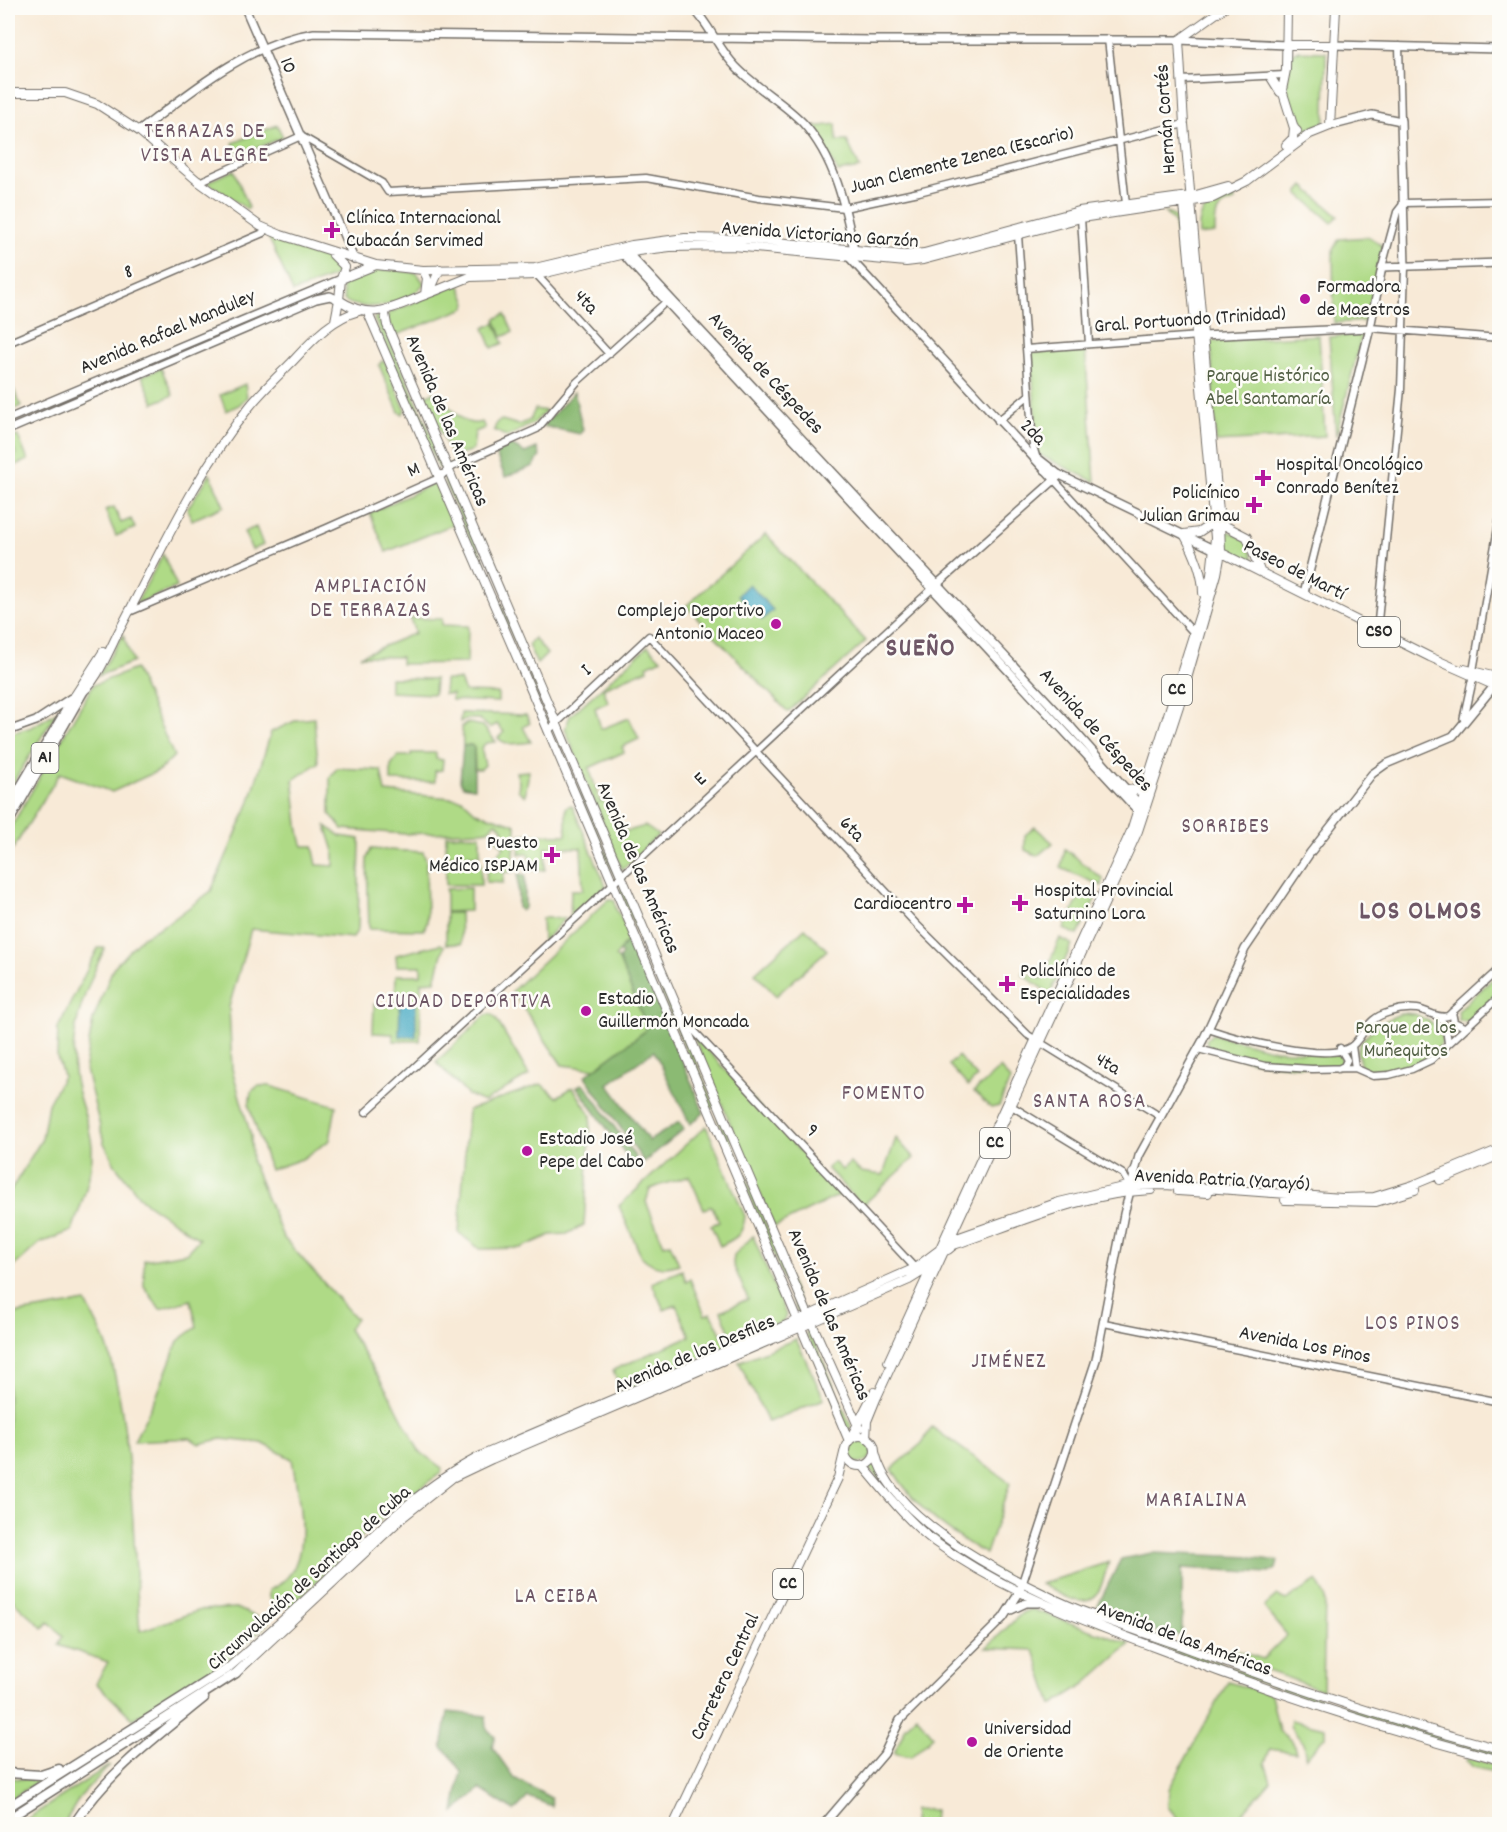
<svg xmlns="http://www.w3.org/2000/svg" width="1507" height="1832" viewBox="0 0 1507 1832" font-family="Dekko,sans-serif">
  <rect width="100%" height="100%" fill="#fdfcf7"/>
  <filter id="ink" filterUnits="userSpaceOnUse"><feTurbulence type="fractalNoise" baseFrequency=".0167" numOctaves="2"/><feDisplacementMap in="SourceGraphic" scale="12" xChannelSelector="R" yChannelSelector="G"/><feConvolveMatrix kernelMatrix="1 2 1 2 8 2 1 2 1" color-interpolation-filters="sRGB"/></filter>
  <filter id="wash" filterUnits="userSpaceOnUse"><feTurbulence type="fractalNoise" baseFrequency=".008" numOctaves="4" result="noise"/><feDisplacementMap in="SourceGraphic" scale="24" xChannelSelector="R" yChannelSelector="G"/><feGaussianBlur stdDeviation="1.35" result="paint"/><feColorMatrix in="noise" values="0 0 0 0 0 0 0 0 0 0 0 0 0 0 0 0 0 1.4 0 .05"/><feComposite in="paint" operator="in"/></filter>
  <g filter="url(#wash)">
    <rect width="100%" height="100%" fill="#f8ead7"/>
    <path fill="#afda86" stroke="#6d8258" stroke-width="1.5" d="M1296,51L1326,52L1325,119L1321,124L1305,130L1297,127L1285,91L1291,56Z
      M836,124L837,141H847L860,168L838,172L813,127Z
      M277,125L283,137L239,156L233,143Z
      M234,170L249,208L247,209L207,182Z
      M1304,186L1338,216L1332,223L1298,193Z
      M1233,195L1235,201C1215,206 1215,215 1215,233L1199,235C1197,207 1209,204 1233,195Z
      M1164,212C1185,214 1183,240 1184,257L1181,260L1179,259L1174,221Z
      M268,236L337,260L341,269L335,276L293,292Z
      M1369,237L1383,246L1367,321L1334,323L1333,250L1339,239Z
      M371,270H398L417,273L424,283C412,304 363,314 344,300L342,285L346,280Z
      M455,285L460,286L467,303L465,308L394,336L387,319L389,313Z
      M505,314L513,332L502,337L495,319Z
      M376,316L379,317L444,464L442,468H439L374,319Z
      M495,323L503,343L492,348L484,328Z
      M224,330V335L101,388L97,385Z
      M1362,334L1336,436L1329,337Z
      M1319,335L1325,436L1216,442L1211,341Z
      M1085,348L1095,482L1038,454L1031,353Z
      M382,361L385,362L405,409L403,414L399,412L379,365Z
      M161,368L173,395L154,403L142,376Z
      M8,376L21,406L8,412Z
      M245,384L247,397L239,405L226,411L220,395Z
      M434,392C449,403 461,429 482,422L485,428L475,432L473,450L452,457L425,396Z
      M535,409L546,411L534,423L507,437L494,430L497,422L502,420L519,425L530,420Z
      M18,436L28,460L9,468L8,458L16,454L9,439Z
      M210,474L224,506L192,520L187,509Z
      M448,478L485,563L483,567L444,481Z
      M437,482L454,524L386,552L370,513Z
      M114,507L121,523L131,519L135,528L116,536L105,510Z
      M256,527L263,545L252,550L244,532Z
      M1223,529L1246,539L1255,563L1224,547Z
      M766,534L866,641L788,712L686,606Z
      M163,554L177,587L136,604Z
      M486,574L489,575L549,720L548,721Z
      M410,618L442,619V625L468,626L467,663L401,664V657L360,656L415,633Z
      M123,635L133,662L98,676Z
      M534,638L547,654L537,664L528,645Z
      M648,646L661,659L647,666L648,669L603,688L608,702L595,708L601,729L629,718L639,739L622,747L624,752L589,768L600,802L604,800L612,818L619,815L621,827L628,831L645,826L658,835L622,870L565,729L570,716Z
      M135,669L174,756L160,770L112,792L60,773L8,857V832L93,685Z
      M390,678L435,679L434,694L390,692Z
      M445,680H460L465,692L498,693V702L452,700V694H444Z
      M58,711L55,715L8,791V734L32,727Z
      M461,713L526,715L530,723L523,727L531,742C520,743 506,747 498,738L504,732L497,724L490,728L479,719H468L460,722Z
      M314,718L318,763L293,780C296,796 297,836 303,846H313L317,865L334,866V851L326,826L340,836L360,839L358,929L353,938L251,929L229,1007L232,1069L251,1136L252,1162L283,1237L356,1319L348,1329L391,1397L419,1451L442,1468L441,1473C384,1511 338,1560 290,1607H279L269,1598V1590C318,1571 298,1499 292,1459L262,1443L221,1439L199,1444L190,1438L134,1441L157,1395L178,1341L197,1327L191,1300L160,1309L144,1286V1260L186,1253L199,1239L142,1200L116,1166L104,1143L85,1066L93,1020L113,968L141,938L171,921L211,891L249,804L271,732L297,720Z
      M468,723L483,726L496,742L486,743L481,748L485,765L481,769H475L474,747L471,745L463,746L462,726Z
      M558,742L616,874L615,877L557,743Z
      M411,753H436V759L443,760L442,770L435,771V782L391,781V765L398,756H411Z
      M337,768L381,770L385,792L462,799L476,812L514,824L516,827L513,872H504L503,883L486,882L487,865L496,873L504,865L496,857L504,847L496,839L504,830L496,822L488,830L482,831L405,834L343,829L330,814V777Z
      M529,771L525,796L518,790L519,782L516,772Z
      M572,805L606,886L570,920L571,890H583L581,848L546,847L545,870H529V854H519L521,834L566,835V807Z
      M1035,827L1053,843L1037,856L1025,850V835Z
      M446,835H480V855H446Z
      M371,849L423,852L426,860L427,922L424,930L369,929L367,859Z
      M1065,849L1103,879L1102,886L1061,868Z
      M446,862H481V885H446Z
      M470,888V911L446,912V889Z
      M619,889L623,890L714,1104L713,1108H710Z
      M1085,891L1097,895L1078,935L1064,929L1080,896Z
      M609,899L615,901L616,909L631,936L615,957L619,960L646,1025L645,1031L595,1069L562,1065L512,991Z
      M446,913H460L461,944H446Z
      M542,918H565L543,942Z
      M805,928L827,950L776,996L755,973Z
      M1060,938L1072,944L1050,994L1022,974L1024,972L1042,979Z
      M441,944L444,946L435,981L421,982L420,1041H393V1034L373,1033L374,1004H395L396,975H421V966H397L396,955Z
      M98,948H105C83,994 65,1038 77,1089C81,1107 91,1128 92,1147C93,1176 81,1204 72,1231L40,1243L13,1267L12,1314L86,1302C93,1318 105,1335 109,1352C134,1442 132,1539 140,1631L200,1610L236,1608L269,1622L221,1666L133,1719L96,1683L108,1662L58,1645L63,1636L49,1622L43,1628L8,1596V1195L42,1139L48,1104L63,1076L57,1057L58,1028Z
      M1499,973V993L1469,1021H1459L1458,1011Z
      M1402,1013L1415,1014L1438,1026L1443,1040L1438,1049L1423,1062L1412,1066L1375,1074L1361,1068L1357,1050C1369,1027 1380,1023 1402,1013Z
      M491,1014L495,1017L529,1075L484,1102L468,1095L436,1062L486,1015Z
      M692,1033L840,1195L774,1227Z
      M1212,1034L1275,1050L1339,1054L1342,1062L1339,1066C1296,1068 1247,1065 1208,1046L1206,1040Z
      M958,1056L977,1077L968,1086L949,1065Z
      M1000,1068L1010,1080L999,1106L991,1108L974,1092Z
      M541,1084L557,1097L573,1087L591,1116L584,1225L567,1234L551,1235L521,1248L480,1249L459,1233L468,1110Z
      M258,1086H270L336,1106L330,1140L302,1159L270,1170L249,1106L251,1092Z
      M721,1118L802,1310L801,1312L797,1311L718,1119Z
      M706,1126L745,1216C743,1235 737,1238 720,1246L711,1225L719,1222L712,1206L704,1209L689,1176C676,1181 662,1184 650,1189L646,1202L664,1245L670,1243L679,1264C664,1270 652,1267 641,1256L619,1206Z
      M896,1138L914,1158L862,1206L827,1168L834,1162L842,1170L850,1163L861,1172L883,1175Z
      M753,1236L786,1315L783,1322L734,1343L721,1311L748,1299L733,1264L734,1255Z
      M682,1270L686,1281L690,1279L705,1315L711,1313L727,1346L622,1392L613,1370L690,1336L676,1305L664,1310L652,1283Z
      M810,1331L851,1426L848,1432L806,1333Z
      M796,1339L824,1399L768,1422L739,1362Z
      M932,1427L1010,1483L986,1554C945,1530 917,1510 892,1469L922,1443Z
      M848 1451a12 12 0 1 1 24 0a12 12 0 1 1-24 0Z
      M874,1461C903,1522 964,1552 1019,1585L1018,1589L937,1539L918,1522L868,1467Z
      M1109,1562C1105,1571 1103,1586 1097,1594C1083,1612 1055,1591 1041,1584Z
      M1317,1581L1325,1597L1323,1690L1227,1657L1232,1649L1263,1659L1287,1635L1264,1607L1277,1596L1286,1600Z
      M1024,1588L1207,1659L1205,1664L1048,1604L1022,1591Z
      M1031,1609L1130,1644L1085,1684L1052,1705L1034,1650L986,1648L1022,1613Z
      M1211,1660L1278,1685L1277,1688L1209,1665Z
      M1228,1682L1271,1694L1279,1731L1293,1742L1296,1753L1270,1749L1265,1763L1271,1781L1233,1824H1182L1168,1807L1169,1789Z
      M1282,1686L1427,1733L1499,1753V1757L1415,1734L1281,1690Z
      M916,1715L933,1736L911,1757L894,1753L906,1727Z
      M1291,1720L1325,1728V1736L1306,1758L1303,1743L1290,1726Z
      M1468,1758L1499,1766V1773L1473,1767L1466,1760Z
      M110,1765L80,1797L64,1824H19Z
      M8,1778L40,1780L8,1801Z
      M914,1809L934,1810L933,1824H913Z"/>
    <path fill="#8bba73" stroke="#5b724f" stroke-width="1.5" d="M574,392L583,430L580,434L543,426Z
      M511,445L525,453L537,448L540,456L534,466L505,477L495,452Z
      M471,745L474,747V788L463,786L460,781L463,746Z
      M518,874L525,875V907L521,911L518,908Z
      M631,936L704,1113L690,1124L654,1051L608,1084L649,1141L679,1122L684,1129L644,1162L585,1076L645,1031L646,1025L619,960L622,954L619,951Z
      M581,1084L586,1086L636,1158L634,1166L577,1087Z
      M1152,1553L1251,1557L1278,1561L1276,1569L1269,1573L1182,1568V1634L1172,1637L1096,1609L1121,1559Z
      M448,1712L486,1716L487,1729L495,1737L492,1747L514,1778L551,1798L552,1806L528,1797L514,1811L480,1789L454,1812L461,1772L450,1755L442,1748Z"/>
    <path fill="#42a8c2" stroke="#366a76" stroke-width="1.5" d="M749,584L773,610L762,620L738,595Z
      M400,1003H416V1037L399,1036Z"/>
  </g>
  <g filter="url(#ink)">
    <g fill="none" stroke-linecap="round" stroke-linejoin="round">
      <defs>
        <path id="tertiary" d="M1108,39L1126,204
          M1399,46L1401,121
          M1181,80L1285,75
          M199,182L301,136L382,183L388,192L646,178L759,198L844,208L919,192L1184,124
          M1081,218L1089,344
          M1018,235L1033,446L1036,456L1059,474
          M1382,267L1397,212L1404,203L1500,201
          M537,275L609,354
          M1370,328L1500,338
          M8,343L263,233
          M1026,349L1199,336
          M998,421L1029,395
          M1045,470L1193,632
          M129,612L327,528L439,478L450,468L537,429L577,382L668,300
          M1377,631L1401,389L1405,267
          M1473,671L1500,516
          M1498,677L1500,667
          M548,731L649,636L917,925L1028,1035L1161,1117
          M1452,1012L1454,1022L1465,1027
          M1440,1018L1446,1028L1448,1043
          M684,1020L915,1268
          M1208,1029C1234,1038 1332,1065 1353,1045C1367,1031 1367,1018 1390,1012C1399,1009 1408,1008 1417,1009C1429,1011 1437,1019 1448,1016L1500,968
          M1352,1046L1355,1068
          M1198,1049L1265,1066L1312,1069L1355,1068L1373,1076L1389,1075L1412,1069L1431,1060L1500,996
          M1338,1069L1344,1066L1347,1060L1340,1048
          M1010,1105L1123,1174L1130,1186
          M366,1112L933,588
          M1104,1323L1500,1402"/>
        <path id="secondary" d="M245,8L354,259
          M693,8C710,25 718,49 736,67C756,88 783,102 803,123C835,158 845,205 854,250
          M1333,45L1500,49
          M1330,126L1372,115L1401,121L1405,267
          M139,131C190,92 248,43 314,33L872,40H1179L1287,45
          M626,250L624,255L629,261L1140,813
          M626,251L1072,728L1142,807
          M848,256L1045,470L1060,475L1215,550
          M1203,336L1370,328
          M8,419L341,279
          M8,430L316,299L330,296L339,300
          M934,587L1060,475
          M1304,593L1370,328L1382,267L1500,263
          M1464,718L1473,677
          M8,731L36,721L71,698
          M1011,1610L1026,1603H1038
          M824,1824L884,1754L900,1720L1003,1618L1019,1593L1096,1360L1124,1214L1139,1156L1203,1040L1245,949L1310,853L1372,774L1386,764L1453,736L1494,686"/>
        <path id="primary" d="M1287,8L1286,70L1282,90L1294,128L1297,131
          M1287,45H1333
          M1270,76L1280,92
          M8,93H65L97,104L139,131L199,182L260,226L281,235L376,265
          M1286,145L1293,138L1294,128
          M333,255L345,267L341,279
          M376,265L423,270L427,278L425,295C391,308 372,322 339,300L341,279Z
          M423,270L535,268L632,245L685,238L747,239L905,255L924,253L1079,211L1196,195L1228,186
          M429,293L440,269
          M425,295L470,277L537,275L638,251L670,247L733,246L906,262L923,260L1081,218L1213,198L1247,181L1310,134L1330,126L1336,8
          M387,309L385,314L387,325L806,1310L859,1428
          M368,313L531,690L849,1441
          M335,321L339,300
          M1220,523L1247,537L1260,571
          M1218,551L1430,657L1500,688
          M1203,593C1203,572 1194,552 1184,534L1199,532L1214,522
          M1464,669L1500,678
          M78,695C95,687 110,648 119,631C160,554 195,474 250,406C262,391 277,377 291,363C311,342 330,319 359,311
          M74,697L103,652
          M1127,789L1141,791L1148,785
          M1133,1173L1138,1182L1144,1185
          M1440,1180L1500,1155
          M1178,1191L1208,1193
          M1285,1200L1376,1202L1415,1190
          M951,1240L1059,1202L1127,1186L1165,1185L1342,1198L1374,1197L1413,1185L1500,1149
          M948,1250L954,1245C1018,1223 1083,1193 1151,1190
          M796,1321L915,1268L939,1250
          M799,1328L909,1280L933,1265
          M888,1362L1131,831L1204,601L1211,575L1215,538L1184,204L1190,196
          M845 1451a15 15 0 1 1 30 0a15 15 0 1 1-30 0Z
          M866,1438L867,1421L876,1399L1138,831L1180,703L1217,574L1221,552L1220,523L1184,124L1179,40L1224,8
          M849,1441L874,1392
          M875,1452C889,1515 994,1570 1048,1596C1088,1616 1134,1629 1176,1644C1282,1684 1390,1720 1500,1749
          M863,1466C885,1492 907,1521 935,1542C1003,1591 1081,1620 1159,1649C1270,1692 1384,1729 1500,1760
          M674,1824L838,1478L845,1449"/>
        <path id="trunk" d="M227,1669C257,1643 287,1617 316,1590C369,1539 420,1485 487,1453L796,1321
          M236,1673L403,1517L452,1478L492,1459L799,1328"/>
        <path id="motorway" d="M8,808L74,697
          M8,823L83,692
          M8,1773L41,1775L59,1769
          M8,1807L227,1669
          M8,1819L236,1673
          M74,1824C108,1772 156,1737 204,1698"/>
      </defs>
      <use href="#tertiary" stroke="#736e67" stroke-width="9"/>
      <use href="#secondary" stroke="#736e67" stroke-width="10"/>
      <use href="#primary" stroke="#736e67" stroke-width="10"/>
      <use href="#trunk" stroke="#736e67" stroke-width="10"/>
      <use href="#motorway" stroke="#736e67" stroke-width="11"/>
      <use href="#tertiary" stroke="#fff" stroke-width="6"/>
      <use href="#secondary" stroke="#fff" stroke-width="7"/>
      <use href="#primary" stroke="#fff" stroke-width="8"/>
      <use href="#trunk" stroke="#fff" stroke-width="8"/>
      <use href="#motorway" stroke="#fff" stroke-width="8"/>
    </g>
  </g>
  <g fill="#b5179e" stroke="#fdfcf7" stroke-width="2">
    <path d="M329 221h6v6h6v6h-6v6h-6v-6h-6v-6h6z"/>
    <circle cx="1305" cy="299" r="6"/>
    <path d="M1260 469h6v6h6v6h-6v6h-6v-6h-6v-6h6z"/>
    <path d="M1251 496h6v6h6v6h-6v6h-6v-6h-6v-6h6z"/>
    <circle cx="776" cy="624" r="6"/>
    <path d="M549 846h6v6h6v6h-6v6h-6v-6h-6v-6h6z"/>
    <path d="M1017 894h6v6h6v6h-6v6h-6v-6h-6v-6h6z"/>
    <path d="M962 896h6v6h6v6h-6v6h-6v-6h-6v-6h6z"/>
    <path d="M1004 975h6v6h6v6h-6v6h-6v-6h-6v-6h6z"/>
    <circle cx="586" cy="1011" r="6"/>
    <circle cx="527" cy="1151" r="6"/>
    <circle cx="972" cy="1742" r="6"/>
  </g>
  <g text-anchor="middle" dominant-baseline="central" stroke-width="5" stroke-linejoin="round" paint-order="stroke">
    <g fill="#fdfcf7" stroke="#6a6a68" stroke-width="1.5">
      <rect x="1358" y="617" width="42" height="30" rx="4.5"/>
      <rect x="1162" y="675" width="30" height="30" rx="4.5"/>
      <rect x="31.5" y="743" width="27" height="30" rx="4.5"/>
      <rect x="980" y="1128" width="30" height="30" rx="4.5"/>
      <rect x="773" y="1569" width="30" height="30" rx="4.5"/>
    </g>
    <g font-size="18" font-weight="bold" fill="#2b2b2b">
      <text x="1379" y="632">CSO</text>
      <text x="1177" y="690">CC</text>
      <text x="45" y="758">A1</text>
      <text x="995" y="1143">CC</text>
      <text x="788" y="1584">CC</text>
    </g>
    <g font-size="20" fill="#2b2b2b" stroke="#fdfcf7">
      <text transform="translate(287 66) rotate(67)">10</text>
      <text transform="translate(1167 119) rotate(-94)">Hernán Cortés</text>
      <text transform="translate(962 161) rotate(-14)">Juan Clemente Zenea (Escario)</text>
      <text transform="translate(820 236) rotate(4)">Avenida Victoriano Garzón</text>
      <text transform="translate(129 273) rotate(-24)">8</text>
      <text transform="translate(585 303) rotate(47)">4ta</text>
      <text transform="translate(1190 321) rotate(-4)">Gral. Portuondo (Trinidad)</text>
      <text transform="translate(168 333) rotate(-23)">Avenida Rafael Manduley</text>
      <text transform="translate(765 374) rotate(47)">Avenida de Céspedes</text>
      <text transform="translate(446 421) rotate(67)">Avenida de las Américas</text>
      <text transform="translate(1032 433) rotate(46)">2da</text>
      <text transform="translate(414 471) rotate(-25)">M</text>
      <text transform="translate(1294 571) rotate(27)">Paseo de Martí</text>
      <text transform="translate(587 671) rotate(-43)">I</text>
      <text transform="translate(1095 731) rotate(48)">Avenida de Céspedes</text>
      <text transform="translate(701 780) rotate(-43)">E</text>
      <text transform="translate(851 830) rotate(47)">6ta</text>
      <text transform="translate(637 868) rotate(67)">Avenida de las Américas</text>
      <text transform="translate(1107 1065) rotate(31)">4ta</text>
      <text transform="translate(811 1131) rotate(47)">9</text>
      <text transform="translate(1222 1181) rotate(3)">Avenida Patria (Yarayó)</text>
      <text transform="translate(828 1315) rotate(67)">Avenida de las Américas</text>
      <text transform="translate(1305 1346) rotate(11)">Avenida Los Pinos</text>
      <text transform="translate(695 1355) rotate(-23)">Avenida de los Desfiles</text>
      <text transform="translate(310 1579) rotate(-42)">Circunvalación de Santiago de Cuba</text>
      <text transform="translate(1184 1640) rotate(20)">Avenida de las Américas</text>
      <text transform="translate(726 1677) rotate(-65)">Carretera Central</text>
    </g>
    <g font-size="20" fill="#2b2b2b" stroke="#fdfcf7" text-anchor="start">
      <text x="346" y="219">Clínica Internacional<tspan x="346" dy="23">Cubacán Servimed</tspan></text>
      <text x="1317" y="288">Formadora<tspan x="1317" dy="23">de Maestros</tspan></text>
      <text x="1276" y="466">Hospital Oncológico<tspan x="1276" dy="23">Conrado Benítez</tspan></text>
      <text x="1240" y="494" text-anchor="end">Policínico<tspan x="1240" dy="23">Julian Grimau</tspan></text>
      <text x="764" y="612" text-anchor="end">Complejo Deportivo<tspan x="764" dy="23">Antonio Maceo</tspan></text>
      <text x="538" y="844" text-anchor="end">Puesto<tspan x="538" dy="23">Médico ISPJAM</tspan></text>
      <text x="1034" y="892">Hospital Provincial<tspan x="1034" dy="23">Saturnino Lora</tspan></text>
      <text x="952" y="905" text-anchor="end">Cardiocentro</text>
      <text x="1020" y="972">Policlínico de<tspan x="1020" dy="23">Especialidades</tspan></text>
      <text x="598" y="1000">Estadio<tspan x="598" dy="23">Guillermón Moncada</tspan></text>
      <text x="539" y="1140">Estadio José<tspan x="539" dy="23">Pepe del Cabo</tspan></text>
      <text x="984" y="1730">Universidad<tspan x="984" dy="23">de Oriente</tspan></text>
    </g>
    <g font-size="20" fill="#536046" stroke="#fdfcf7">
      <text x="1268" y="377">Parque Histórico<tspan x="1268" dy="23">Abel Santamaría</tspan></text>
      <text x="1406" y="1029">Parque de los<tspan x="1406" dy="23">Muñequitos</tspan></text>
    </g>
    <g font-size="21" letter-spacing="1.5" fill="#6e5766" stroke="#fdfcf7">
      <text x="205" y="133">TERRAZAS DE<tspan x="205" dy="24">VISTA ALEGRE</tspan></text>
      <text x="371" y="588">AMPLIACIÓN<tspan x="371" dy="24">DE TERRAZAS</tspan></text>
      <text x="1226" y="828">SORRIBES</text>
      <text x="464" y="1003">CIUDAD DEPORTIVA</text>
      <text x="884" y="1095">FOMENTO</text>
      <text x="1090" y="1103">SANTA ROSA</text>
      <text x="1413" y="1325">LOS PINOS</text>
      <text x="1009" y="1363">JIMÉNEZ</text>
      <text x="1197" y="1502">MARIALINA</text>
      <text x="557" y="1598">LA CEIBA</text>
    </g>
    <g font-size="26" font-weight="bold" letter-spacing="1.5" fill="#6e5766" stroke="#fdfcf7">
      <text x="921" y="649">SUEÑO</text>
      <text x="1421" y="912">LOS OLMOS</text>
    </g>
  </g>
  <rect width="1507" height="1832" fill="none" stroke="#fdfcf7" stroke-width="30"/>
</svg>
